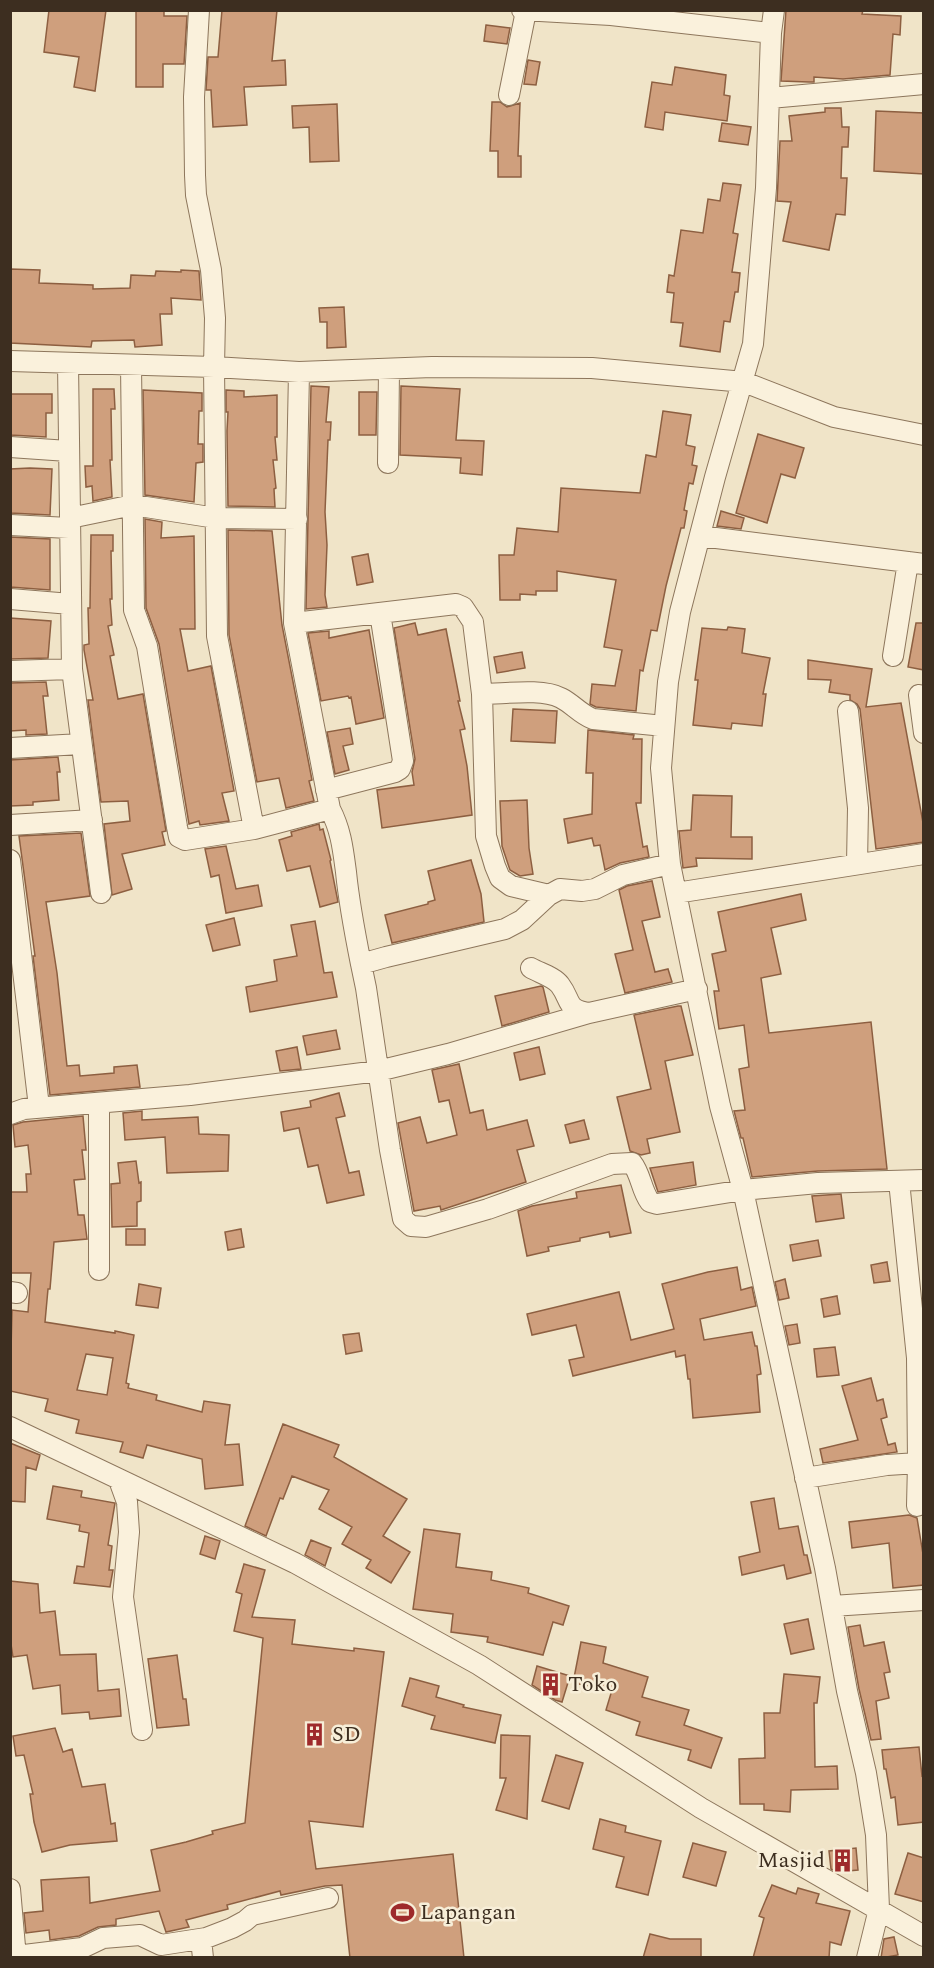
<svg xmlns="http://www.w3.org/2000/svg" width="934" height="1968" viewBox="0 0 934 1968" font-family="Spectral,serif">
  <rect width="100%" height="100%" fill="#f0e4c8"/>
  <path fill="#cf9f7d" stroke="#8d5f41" stroke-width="1.5" fill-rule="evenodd" d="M49,10H106L95,91L74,87L79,57L44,52Z
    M136,10H164V16H187L184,64H163V87H136Z
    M222,10H277L272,61L285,60L286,85L244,87L247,125L213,127L211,90H206L208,57H218Z
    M786,10H863L862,14L901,16L900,35L893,34L890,75L843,79L814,77V82H809L781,81Z
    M486,25L510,28L507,44L484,41Z
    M528,60L540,62L536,85L524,84Z
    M675,67L726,75L724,95L730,96L727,121L665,112L663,130L645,127L652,82L672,85Z
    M492,102H500L507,107L520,103L518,156H521V177H498V151H490Z
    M337,104L339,161L310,162L309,127L293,128L292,106Z
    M825,108H841L842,127H849L848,147H842L841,178H847L845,215L836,214L829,250L783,241L791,202L777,201L780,141H792L789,116L825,112Z
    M876,111L924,113V174L874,171Z
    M722,123L751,127L748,145L719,141Z
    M723,183L741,185L733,233L738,234L732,272L740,273L738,292H735L730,322L724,321L720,352L680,346L683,323L671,322L674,293L667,292L669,275L674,276L681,230L703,233L708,199L720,201Z
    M10,269L40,270L39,283L93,285V289L130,288L131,275L155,276L156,271L181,272V270L199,271L201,300L171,298L172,314H160L162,345L135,347L134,340L92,341L91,347L10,343Z
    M344,307L346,347L327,348V322H320L319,308Z
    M311,386L329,387L326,422H331L330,440H328L325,512L327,545L325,595L327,607L306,609Z
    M401,386L460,389L456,440L484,441L482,475L460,473L461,458L400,455Z
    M93,389H114L115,409H111L112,460H110L112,497L93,501L92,486L86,487L85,466H93Z
    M143,390L202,393V411H199L198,444H203V462L196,463L194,502L145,495Z
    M226,390L244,391V397L277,395V437H275L277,460H273L276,488L274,489L275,507L228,506L227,431L228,412H226Z
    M359,392H377L376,435H359Z
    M10,394H52V413H46V437L10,435Z
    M663,411L691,415L686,445L695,447L692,465L697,466L693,484L689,483L684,510L687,511L684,528H681L666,586L657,631L651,630L643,671L640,670L636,711L596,707L590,704L592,684L615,686L622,650L604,647L616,580L557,571V591H536V595L520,594V600H500L499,555H514L517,528L558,532L561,488L640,493L646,455L656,457Z
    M758,434L804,448L795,478L781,474L767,523L736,513Z
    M30,468L52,469L50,515L10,513V469Z
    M721,511L744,518L741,529L717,526Z
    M145,519L162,522L161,538L194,536L195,629H180L188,671L211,666L234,791L222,793L229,821L200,825L199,821L189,824L159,644L146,608Z
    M228,530L272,531L282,625L312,780L309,781L314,801L286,808L279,778L257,782L229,635Z
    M91,535H113V551H111L112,599H110L112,625L108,626L114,655L110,656L118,699L143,694L166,831L162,832L165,845L122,854L132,889L112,895L104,824L130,821L128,801L101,802L88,700H93L84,650V645L89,644L88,608H90Z
    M10,537L50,539V590L10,587Z
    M368,554L373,582L357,585L352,557Z
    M10,618L51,621L48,658L10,659Z
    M415,623L418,635L446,629L460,701H458L465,729L460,730L467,766L472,815L382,828L377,790L414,785L412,772L415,759L394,628Z
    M916,623H924V670L908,667Z
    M728,627L745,629L742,653L770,658L763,694H766L762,726L732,723L731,729L693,725L698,680H695L702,628L727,630Z
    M369,630L384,718L356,724L351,697L349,698L348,696L321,701L308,633L329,631V638Z
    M522,652L525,668L497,673L494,657Z
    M808,660L872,669L866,707L901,703L924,828V842L876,849L860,709L857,704L850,700V695L829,692L831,680L808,679Z
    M46,682L48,696H43L47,734L26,735V730L10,731V683Z
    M513,709L557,711L555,743L511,741Z
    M350,728L353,744L343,746L349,770L335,774L327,732Z
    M588,730L634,735L633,739H642L641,803H636L643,847L647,846L649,857L620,863L605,870L600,845L594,846L592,838L568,843L564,819L592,814L593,773H586Z
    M58,757L60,772H57L59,800L33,802V805L10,806V760Z
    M693,795L732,796L731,837H752V859L696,858L697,866L683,868L679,831L691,830Z
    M527,800L529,848L533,874L520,876L510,870L502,846L500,801Z
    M319,824L320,830L323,829L331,860L330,861L338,902L320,907L310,866L287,871L279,840L292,836L291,832Z
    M81,833L90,896L46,902L57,973L67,1066L79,1065L80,1076L114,1073V1067L137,1065L140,1087L50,1095L33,956H35L19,836Z
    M226,846L236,889L258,885L262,906L226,913L219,875L211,877L205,849Z
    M471,860L481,894L484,922L392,943L385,915L428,904V902L435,900L428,871Z
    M652,881L660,917L642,921L655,972L668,969L672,982L625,993L615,954L633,950L619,890L627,886Z
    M801,894L806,920L771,928L781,974L761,978L769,1033L871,1022L887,1169L818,1171L752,1177L743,1138H741L734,1111L745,1110L739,1069L749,1067L744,1025L719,1029L714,991H719L712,954L726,951L718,912Z
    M234,918L240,945L213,951L206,925Z
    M315,921L324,973L332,972L337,997L250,1012L246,987L277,981L274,960L297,956L291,925Z
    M541,986L543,987L549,1012L502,1026L495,996Z
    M678,1006H681L693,1055L665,1061L680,1132L647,1139L650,1153L641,1155L630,1151L617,1097L651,1089L634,1015Z
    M336,1030L340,1049L307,1055L303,1036Z
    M297,1047L301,1069L280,1071L276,1051Z
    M539,1047L545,1074L520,1080L514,1053Z
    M459,1064L470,1113L483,1110L487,1130L527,1120L534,1146L517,1150L526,1182L441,1210L440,1206L414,1211L398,1123L420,1117L427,1143L457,1135L449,1100L439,1102L432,1070Z
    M339,1093L345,1116L336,1118L349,1173L359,1171L364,1195L327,1203L318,1165L308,1167L299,1128L284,1131L281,1112L311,1107L310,1101Z
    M142,1111V1120L198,1117L199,1134L229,1135L228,1171L167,1173L165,1137L125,1140L123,1113Z
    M83,1116L86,1150H82L85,1179L74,1180L78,1215H84L87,1239L54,1242L50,1289H48L45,1322L115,1333V1331L134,1335L126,1383L129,1384L128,1388L157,1395L156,1400L202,1412L204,1401L230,1405L225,1445L239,1444L243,1485L205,1489L202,1459L147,1445L143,1458L120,1452L123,1442L76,1433L79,1420L45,1411L48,1399L10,1391L12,1310L28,1312L31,1273H10V1192H27L26,1174H31L28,1145L15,1147L13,1125L23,1122ZM86,1354L113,1358L107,1395L77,1390Z
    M584,1120L589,1139L570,1143L565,1125Z
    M136,1161L139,1183L141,1182V1201L137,1202V1226L112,1227L111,1184L120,1183L118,1163Z
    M693,1162L696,1185L658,1192L650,1168Z
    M621,1185L631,1233L610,1237L609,1232L580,1238V1241L548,1247L549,1251L527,1256L518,1211L532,1206L577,1198L576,1192Z
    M841,1194L844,1218L816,1222L812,1196Z
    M126,1229H145V1245H126Z
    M241,1229L244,1247L228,1250L225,1232Z
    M818,1240L821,1256L793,1261L790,1245Z
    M887,1262L890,1281L874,1283L871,1265Z
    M737,1267L741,1290L752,1287L756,1306L700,1319L704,1340L752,1332L755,1346H757L761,1374L757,1375L760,1412L693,1418L690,1379H688L685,1355L676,1357L675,1351L573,1376L569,1360L584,1357L576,1325L532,1335L527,1314L619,1292L631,1340L674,1329L662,1284L708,1272Z
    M785,1279L789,1298L779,1300L775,1282Z
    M139,1284L161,1288L158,1308L136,1305Z
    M837,1296L840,1314L824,1317L821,1299Z
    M797,1324L800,1343L789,1345L785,1326Z
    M359,1333L362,1351L346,1354L343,1335Z
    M835,1347L839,1375L817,1377L814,1349Z
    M871,1378L877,1401L883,1399L887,1417L881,1419L888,1445L895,1443L897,1452L823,1463L820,1449L858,1440L842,1386Z
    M283,1424L339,1445L334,1457L407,1499L383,1536L410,1552L391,1583L366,1568L371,1560L342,1544L352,1527L319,1509L329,1490L292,1476L283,1499L280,1498L266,1536L245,1526Z
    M10,1443L40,1455L36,1470L26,1467L25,1502L10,1501Z
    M53,1486L82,1491L81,1497L115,1503L108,1545L112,1546L109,1570H113L110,1587L74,1583L77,1566L84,1567L89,1533L79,1531L80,1525L47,1519Z
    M774,1498L779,1529L798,1526L804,1555H807L811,1573L787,1579L784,1565L742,1575L739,1557L760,1552L751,1502Z
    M909,1515L917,1518L924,1560V1585L893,1588L889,1543L852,1548L849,1522Z
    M424,1529L460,1534L456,1567L492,1572L491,1580L529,1588L528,1593L569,1606L563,1625L553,1622L543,1655L487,1642L488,1637L451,1632L453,1614L413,1609Z
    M205,1536L220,1541L215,1559L200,1554Z
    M311,1540L331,1548L325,1566L305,1555Z
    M244,1564L265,1570L252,1617L295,1620L292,1644L354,1651V1648L384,1652L363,1827L309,1821L316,1869L453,1854L464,1958H350L342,1885L325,1886L281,1895L280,1891L227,1905L228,1909L186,1920L189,1927L166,1932L159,1911L116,1919V1925L98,1927L79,1936L50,1940L49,1930L26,1933L24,1913L43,1911L41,1880L89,1877L90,1903L160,1891L151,1850L186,1842L213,1834L212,1831L245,1823L263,1638L234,1631L242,1594L236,1592Z
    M10,1581L38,1584L40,1613L55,1611L60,1655L96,1654L98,1691L119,1689L121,1716L90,1719L89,1712L62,1714L60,1685L33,1689L27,1655L13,1657L10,1638Z
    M808,1619L814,1649L791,1654L784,1624Z
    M860,1625L864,1646L884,1642L890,1672L884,1673L889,1698L876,1701L881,1739L871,1740L859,1689L848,1627Z
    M581,1642L606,1647L603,1663L648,1677L642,1697L689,1710L684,1725L722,1738L711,1768L688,1760L691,1750L636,1735L640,1722L606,1710L612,1690L573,1683Z
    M177,1655L183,1699H186L189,1725L157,1728L148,1659Z
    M537,1666L570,1676L562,1702L555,1700L532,1685Z
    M784,1674L820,1677L817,1703H814L815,1767L837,1766L838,1789L791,1790L790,1812L764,1810V1804H740L739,1759L765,1758L764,1713H780Z
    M410,1678L439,1686L436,1697L464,1705L463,1707L501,1715L495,1743L431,1729L435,1716L402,1706Z
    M55,1728L63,1752L72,1749L82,1787L105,1784L111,1824L115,1823L117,1841L70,1845L42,1852L34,1822L30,1794H33L24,1755L16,1756L13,1736Z
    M501,1735L530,1736L527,1819L496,1810L506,1778H500Z
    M919,1747L922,1776L924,1775V1822L898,1825L895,1797L891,1798L886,1769H884L882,1750Z
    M556,1755L583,1763L569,1809L542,1801Z
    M600,1819L626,1826L625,1832L661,1841L648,1895L616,1887L624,1857L593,1849Z
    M693,1843L726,1852L716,1886L683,1877Z
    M856,1848L858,1870L837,1872L831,1869L829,1851Z
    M908,1853L924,1858V1902L895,1894Z
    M772,1885L796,1894L798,1888L819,1894L816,1903L850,1911L841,1945L830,1942L829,1958H753L764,1918L759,1916Z
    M650,1934L670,1939H701V1958H643Z
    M894,1937L898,1955L881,1958L884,1939Z"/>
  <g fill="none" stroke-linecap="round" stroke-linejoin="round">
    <defs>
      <path id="minor" d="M199,10L194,97L195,175L196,195L211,270L215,318L214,367L217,636L254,829L330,809
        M522,10L611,15L771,33
        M774,10L771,33L766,188L753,344L715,477L680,612L668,682L661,768L670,864L720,1106L743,1190L825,1568L847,1691L866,1773L876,1835L879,1909L867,1958
        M509,95L526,11
        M770,98L924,84
        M10,361L214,367L299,372L432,367L592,368L744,382L834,417L924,435
        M68,363L72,669L101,893
        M131,365L134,610L147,646L177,827L179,837L185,840L254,829
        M10,447L68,451
        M388,463L389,369
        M70,518L133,505L216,518L297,519
        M10,525L69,528
        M700,536L924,564
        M10,599L71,604
        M294,623L299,372
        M893,656L908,562
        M10,671L72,669
        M482,694C504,694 542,688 561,698C573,704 580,714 593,719L664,726
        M919,695L924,733
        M848,711L858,808L857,864
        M10,748L81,744
        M326,790L395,772L400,769L403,761L380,613
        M10,825L92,820
        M10,860L39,1107
        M670,864L623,875L595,889L582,891L560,889L549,895L522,920L505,929L386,957L361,964L366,988L390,1150L403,1219L411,1226L426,1227L488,1209L612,1164L632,1163C641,1174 641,1190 650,1202L657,1204L743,1190L818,1183L924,1180
        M676,893L924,854
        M361,964C355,934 349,903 346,872C343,849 341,830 330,809L294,623L456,604L463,607L473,622L482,694L486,836L495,866L500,878L511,886L549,895
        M531,968C540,973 554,977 560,985C572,1001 565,1009 589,1013L697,989
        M99,1103V1270
        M10,1114L24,1109L190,1095L378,1071L448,1054L589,1013
        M10,1292L17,1293
        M10,1427L295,1563L479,1665L701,1808L924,1936
        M805,1478L887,1465L918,1463L917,1358L899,1181
        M119,1480L127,1502L129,1532L123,1597L142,1730
        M917,1506L918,1463
        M832,1606L924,1600
        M10,1889L16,1958
        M201,1939L203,1958
        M16,1956L82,1948L103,1938L140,1935L161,1945L206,1938L232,1928L245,1921L252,1915L328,1898"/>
    </defs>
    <use href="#minor" stroke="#8d765c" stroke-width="22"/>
    <use href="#minor" stroke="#faf1dc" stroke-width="20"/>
  </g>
  <defs>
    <symbol id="building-bare" viewBox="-9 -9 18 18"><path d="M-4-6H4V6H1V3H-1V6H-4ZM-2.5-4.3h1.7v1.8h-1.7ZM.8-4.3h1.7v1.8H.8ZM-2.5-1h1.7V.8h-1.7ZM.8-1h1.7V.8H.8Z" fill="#9e2a2b" stroke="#f7eed8" stroke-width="2.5" paint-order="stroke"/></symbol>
    <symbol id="stadium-bare" viewBox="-9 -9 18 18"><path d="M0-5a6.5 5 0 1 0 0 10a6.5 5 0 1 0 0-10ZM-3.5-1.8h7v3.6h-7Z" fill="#9e2a2b" stroke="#f7eed8" stroke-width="2.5" paint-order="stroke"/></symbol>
  </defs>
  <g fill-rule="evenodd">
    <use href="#building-bare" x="534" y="1668" width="33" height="33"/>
    <use href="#building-bare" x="298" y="1718" width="33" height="33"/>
    <use href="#building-bare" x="826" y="1844" width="33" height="33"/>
    <use href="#stadium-bare" x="386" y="1896" width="33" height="33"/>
  </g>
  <g text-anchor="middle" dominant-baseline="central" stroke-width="5" stroke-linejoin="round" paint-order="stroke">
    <g font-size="22" fill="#3d2e20" stroke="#f7eed8" text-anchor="start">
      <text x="568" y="1684">Toko</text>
      <text x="332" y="1734">SD</text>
      <text x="825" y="1860" text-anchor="end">Masjid</text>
      <text x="420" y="1912">Lapangan</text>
    </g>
  </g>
  <rect width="934" height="1968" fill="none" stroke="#3d2e20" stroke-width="24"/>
</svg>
